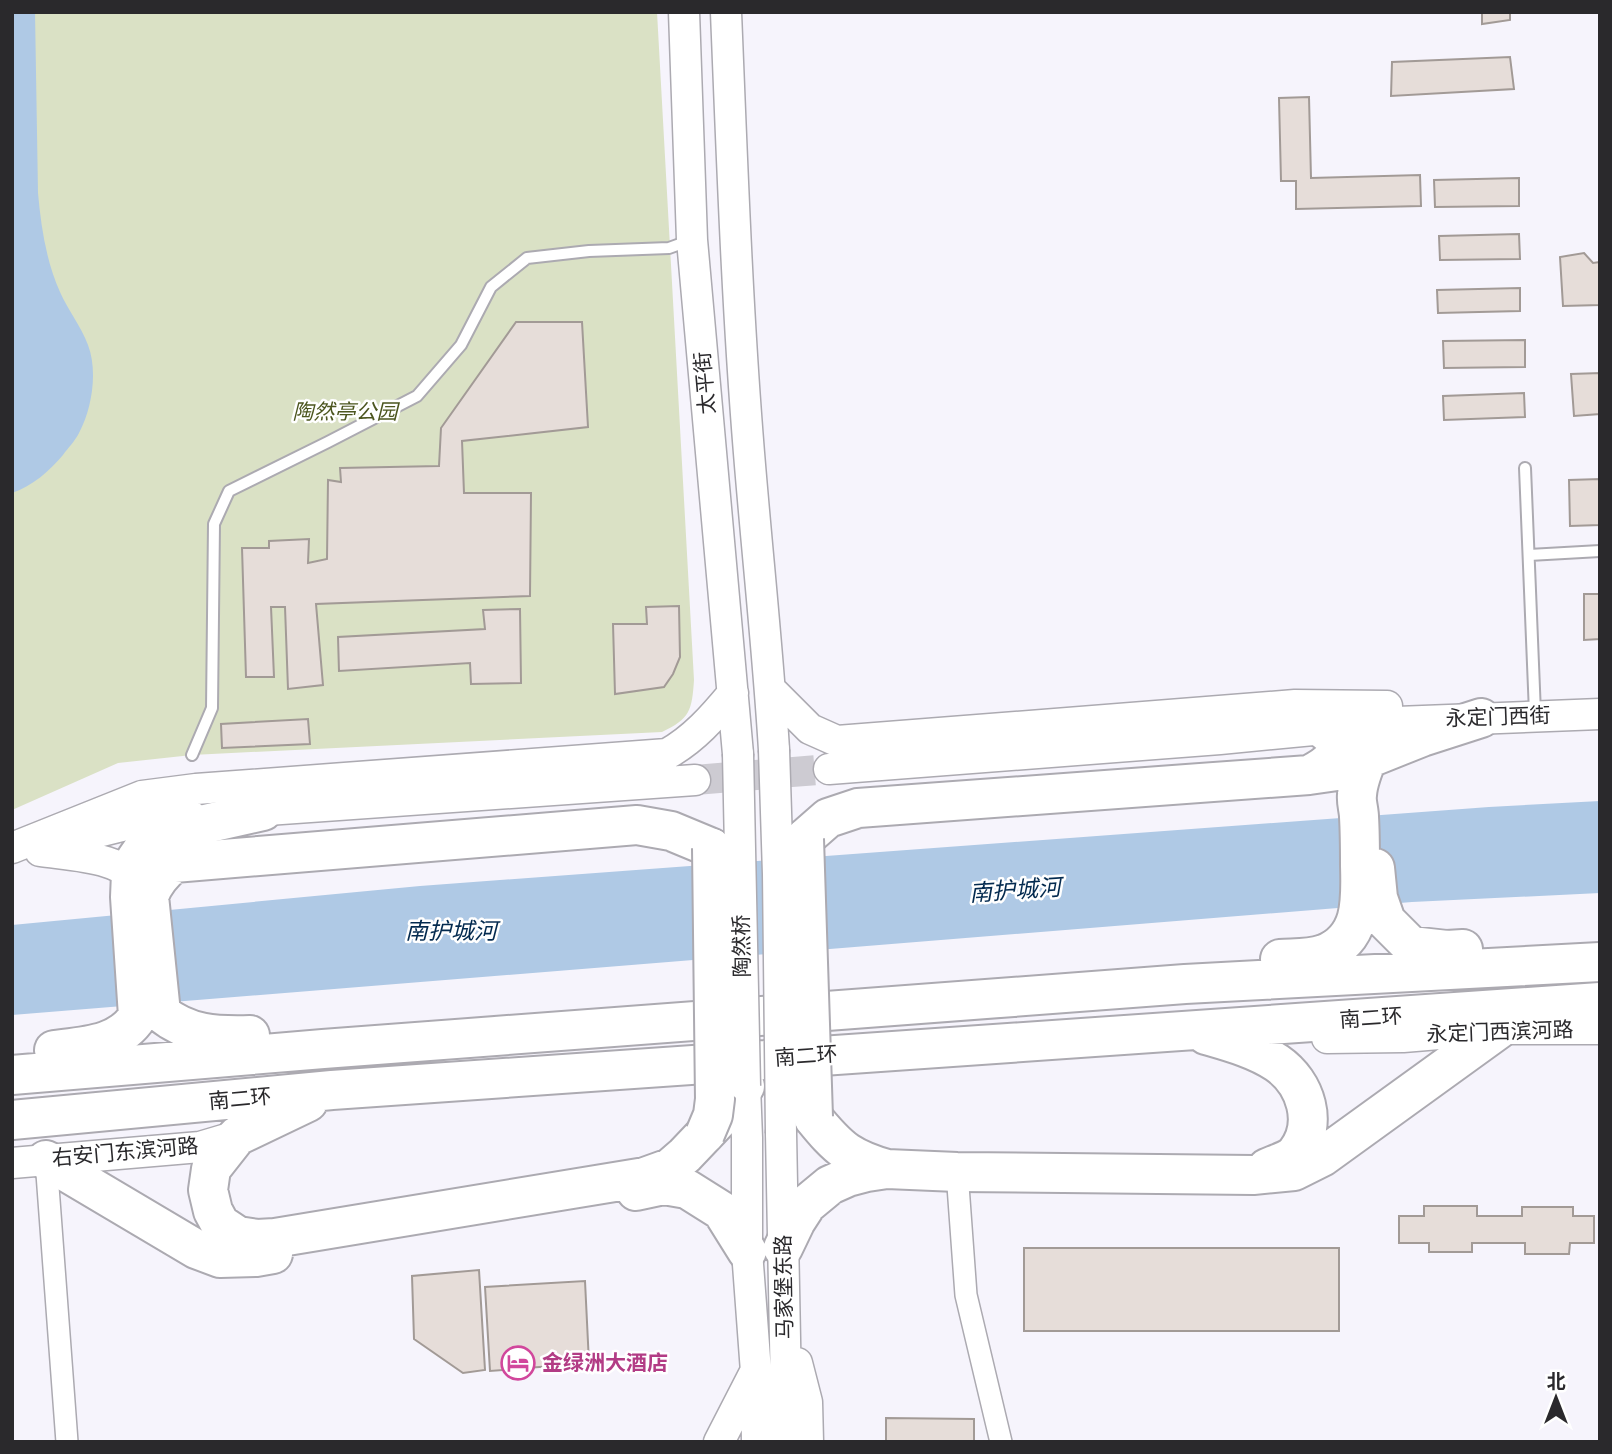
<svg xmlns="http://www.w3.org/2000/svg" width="1612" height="1454" viewBox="0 0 1612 1454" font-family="'Libre Baskerville','Noto Sans SC',serif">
  <rect width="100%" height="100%" fill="#f6f4fc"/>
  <path fill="#dae1c5" d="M12,12H657L694,680C692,710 690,719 662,732L192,755L118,763L12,810Z"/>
  <path fill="#afc9e5" d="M12,12H35L38,193C41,226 46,261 60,292C68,310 81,326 88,345C98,371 92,409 79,433C75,441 68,448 63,455C49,471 33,486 12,493Z
    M1600,801V893L1412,902L12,1015V925L420,886L1489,807Z"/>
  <path fill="#e6ddd9" stroke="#a29a96" stroke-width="2" d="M1482,12H1510V20L1482,24Z
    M1510,57L1514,89L1391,96L1392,62Z
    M1309,97L1311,178L1420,175L1421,206L1296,209V181H1281L1279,98Z
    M1519,178V206L1435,207L1434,180Z
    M1519,234L1520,259L1440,260L1439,236Z
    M1584,253L1593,263L1600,262V305L1563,306L1560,257Z
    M1520,288V311L1438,313L1437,290Z
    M516,322H582L588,427L462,441L464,493H531L530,596L316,604L323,685L288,689L285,607H271L274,677H246L242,548H269V541L309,539L308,563L327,559L328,480L341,482L340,468L439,466L441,428Z
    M1525,340V367L1444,368L1443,341Z
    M1600,373V414L1574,416L1571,374Z
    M1524,393L1525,417L1444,420L1443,396Z
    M1600,479V525L1570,526L1569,480Z
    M1584,594H1600V639L1584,640Z
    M679,606L680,657L673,674L664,687L615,694L613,624H647L646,607Z
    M520,609L521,683L471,684L470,663L339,671L338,637L485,629L483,610Z
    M308,719L310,744L222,748L221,724Z
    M1424,1206H1477V1216H1522V1207H1573V1216H1594V1243H1570L1569,1254H1525V1243H1472V1252H1429V1243H1399V1216H1424Z
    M1024,1248H1339V1331H1024Z
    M479,1270L485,1370L463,1373L414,1339L412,1276Z
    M585,1281L589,1363L490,1371L485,1287Z
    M886,1418L974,1419V1442H886Z"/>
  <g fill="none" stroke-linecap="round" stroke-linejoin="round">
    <path stroke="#cdcbd2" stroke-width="30" stroke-dasharray="30 15" stroke-linecap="butt" d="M695,780L829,769"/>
    <defs>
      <path id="lane" d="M1525,468L1535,713
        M1529,555L1600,551
        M192,755L212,708L214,524L229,491L328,442L417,396L461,345L491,287L527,258L589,251L669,248L691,240"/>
      <path id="street" d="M46,1160L67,1442
        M957,1172L966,1295L1001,1442"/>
      <path id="secondary" d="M684,12L692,240L738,754
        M726,12C732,159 737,306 749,453C757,552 768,651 774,750
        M770,689L810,729L837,741L1295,705L1387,706
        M829,769L1220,739L1397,722L1600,714
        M241,812L695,780
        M86,835L146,820L191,816
        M12,848L142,796L196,789L667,754C694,739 713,717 733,693
        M40,851C75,856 124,856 145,889
        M1327,1038L1403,1037L1499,1029H1600
        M745,1086L747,1138V1251L756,1372L757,1442
        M781,1133L787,1442
        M12,1163L200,1147L237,1136
        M797,1363L807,1402L808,1442
        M719,1442L755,1372"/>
      <path id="highway" d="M1309,775C1330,764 1351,749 1323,729
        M784,867L804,839L828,818L858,808L1309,775L1337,771L1422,737L1481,718
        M1375,868L1378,898L1386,921L1411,946L1447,950L1463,949
        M1280,959C1295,958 1310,959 1324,954C1363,939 1361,900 1360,866C1360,850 1360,833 1359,817C1359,810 1356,802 1357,795C1358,778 1367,759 1374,744
        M250,1035C216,1036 188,1035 161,1013L149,896C154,882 163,872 174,863L637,825L671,831L712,848L722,857L730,877
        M1206,1035C1230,1042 1256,1049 1277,1063C1306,1083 1319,1124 1296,1153C1290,1160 1276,1164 1267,1168
        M54,1050C86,1046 120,1045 138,1016L130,897L131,873L136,859L145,846L158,837L174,831L263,811
        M12,1075L323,1049L1185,984L1600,962
        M790,1092C810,1110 824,1136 847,1152C859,1160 873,1165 887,1169
        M308,1102L237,1136L211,1169L208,1190L213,1211L220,1224L238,1236L257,1239L275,1238L645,1177L670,1168L685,1155L724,1114L745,1086
        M12,1120L332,1090L1600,1002
        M46,1160L196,1249L220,1258L256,1257L273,1254
        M636,1191L664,1185L687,1189L722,1211L747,1251
        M783,1248L796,1221L807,1204L830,1185L848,1177L867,1172L887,1169L957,1172L1253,1175L1294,1171L1322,1157L1499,1029"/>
    </defs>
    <use href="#lane" stroke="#acaab1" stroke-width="14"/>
    <use href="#street" stroke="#acaab1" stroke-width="24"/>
    <use href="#secondary" stroke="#acaab1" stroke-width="33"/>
    <use href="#highway" stroke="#acaab1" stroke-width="42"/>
    <use href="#lane" stroke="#fff" stroke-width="10"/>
    <use href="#street" stroke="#fff" stroke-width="21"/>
    <use href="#secondary" stroke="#fff" stroke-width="30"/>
    <use href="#highway" stroke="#fff" stroke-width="38"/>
    <defs>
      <path id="secondary-bridge" d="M774,750L778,874L781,1133
        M738,754L745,1086"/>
      <path id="highway-bridge" d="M804,839L813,1117
        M705,1134L713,1115L715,1099L712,848"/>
    </defs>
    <use href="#secondary-bridge" stroke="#acaab1" stroke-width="33" stroke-linecap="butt"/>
    <use href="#highway-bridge" stroke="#acaab1" stroke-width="42" stroke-linecap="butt"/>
    <use href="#secondary-bridge" stroke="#fff" stroke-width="30"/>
    <use href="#highway-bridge" stroke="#fff" stroke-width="38"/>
  </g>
  <defs>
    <symbol id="hotel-ring" viewBox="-11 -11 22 22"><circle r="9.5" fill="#fff" stroke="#d1479c" stroke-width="1.5"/><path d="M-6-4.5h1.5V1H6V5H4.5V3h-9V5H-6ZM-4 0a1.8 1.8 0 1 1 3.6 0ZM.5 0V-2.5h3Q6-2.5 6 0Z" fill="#d1479c"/></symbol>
  </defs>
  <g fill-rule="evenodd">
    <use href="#hotel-ring" x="499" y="1344" width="38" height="38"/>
  </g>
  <g text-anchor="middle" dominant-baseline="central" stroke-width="5" stroke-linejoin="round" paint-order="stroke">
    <g font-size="21" fill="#2a292c" stroke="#fff">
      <text transform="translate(705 383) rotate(-95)">太平街</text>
      <text transform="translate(1498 717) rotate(-2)">永定门西街</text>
      <text transform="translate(742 946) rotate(-91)">陶然桥</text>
      <text transform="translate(1371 1018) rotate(-4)">南二环</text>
      <text transform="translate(1500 1032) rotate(-2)">永定门西滨河路</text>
      <text transform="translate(806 1056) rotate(-4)">南二环</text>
      <text transform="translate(240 1099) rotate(-5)">南二环</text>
      <text transform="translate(125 1152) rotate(-5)">右安门东滨河路</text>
      <text transform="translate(784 1287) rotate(-91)">马家堡东路</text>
    </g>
    <g font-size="21" font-style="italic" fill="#4c561f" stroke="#fff">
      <text x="345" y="412">陶然亭公园</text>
    </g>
    <g font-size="21" font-weight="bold" fill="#b23c85" stroke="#fff" text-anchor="start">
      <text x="542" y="1363">金绿洲大酒店</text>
    </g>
    <g font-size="23" font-style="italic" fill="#032a4f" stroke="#fff">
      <text transform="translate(1015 890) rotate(-4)">南护城河</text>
      <text x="451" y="931">南护城河</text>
    </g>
  </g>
  <rect width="1612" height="1454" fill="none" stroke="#2a292c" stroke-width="28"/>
  <g transform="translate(1556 1398)" stroke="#ffffff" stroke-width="5" paint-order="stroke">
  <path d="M0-5L12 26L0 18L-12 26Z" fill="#2a292c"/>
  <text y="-10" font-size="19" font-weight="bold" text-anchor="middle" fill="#2a292c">北</text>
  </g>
</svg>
